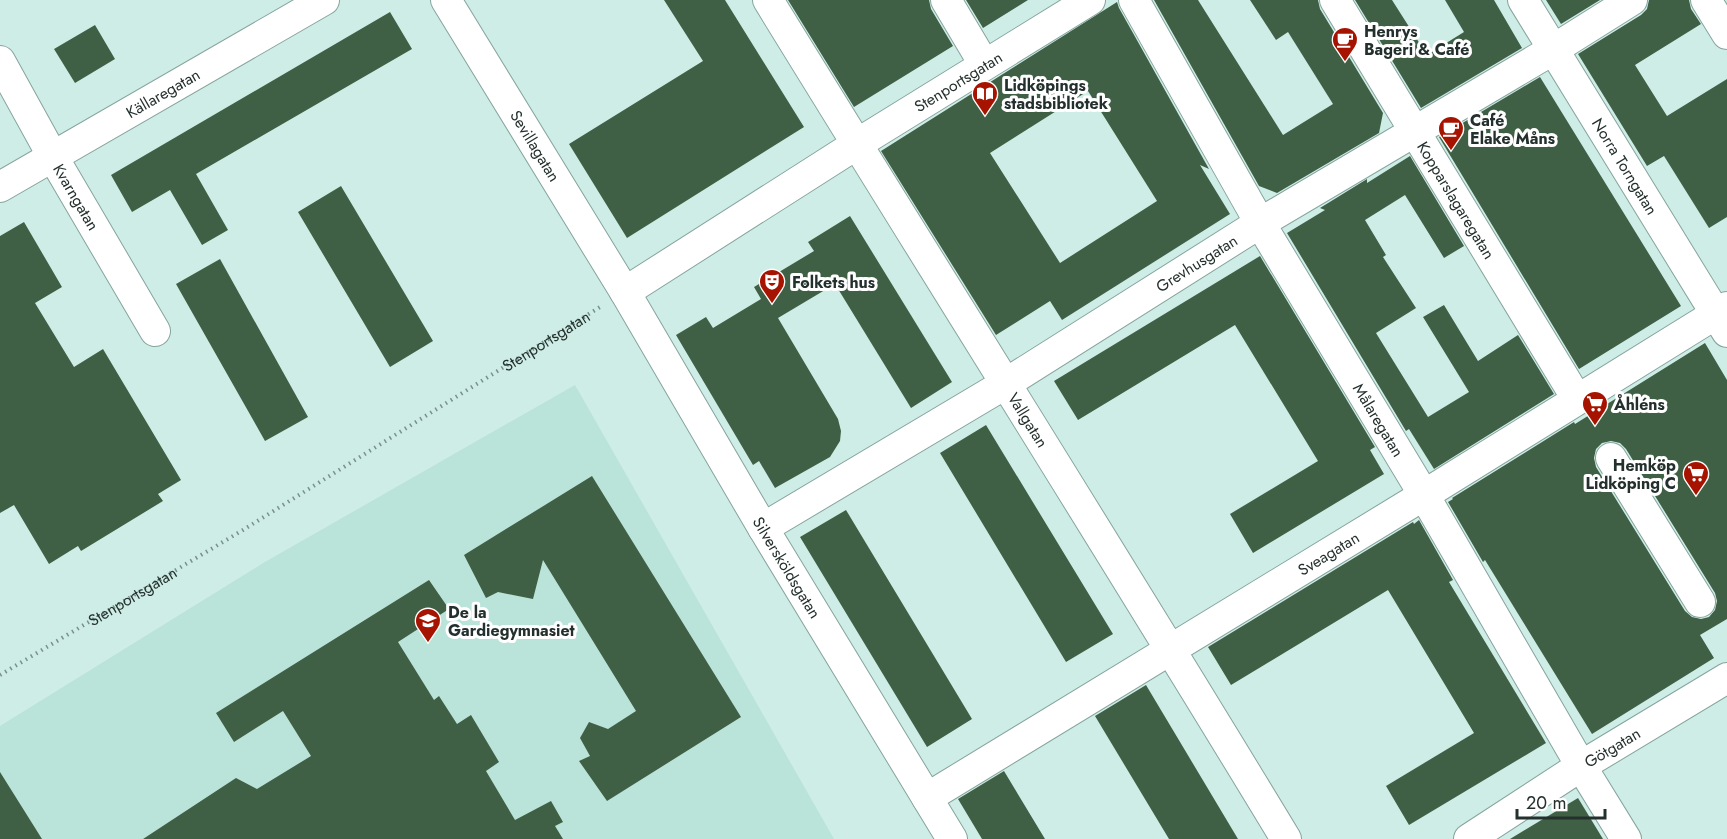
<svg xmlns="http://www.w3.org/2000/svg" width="1727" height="839" viewBox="0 0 1727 839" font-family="Jost,sans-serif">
  <rect width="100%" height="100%" fill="#ceede6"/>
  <path fill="#bae3d9" d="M575,385L834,839H0V726L265,562Z"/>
  <path fill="#406046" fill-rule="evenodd" d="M664,0H725L804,127L627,238L569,144L703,61Z
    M788,0H929L931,9L953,46L854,107Z
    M966,0H1028L983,28Z
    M1154,0H1198L1283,135L1333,104L1288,32L1276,40L1250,0H1318L1320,9L1383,113L1379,133L1277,193L1259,186Z
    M1355,0H1392L1427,55L1464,32L1445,0H1494L1522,48L1421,108Z
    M1546,0H1600L1561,24Z
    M1649,0H1689L1691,9L1701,24L1635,65L1667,116L1727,79V217L1709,228L1664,156L1647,166L1578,54L1641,15L1647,9Z
    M1117,2L1119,8L1209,169L1200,165L1230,214L1062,320L1050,301L996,335L881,151ZM1088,91L1157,201L1060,263L990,153Z
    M390,12L412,49L196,174L228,230L202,245L170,190L132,212L111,175Z
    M95,25L115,59L75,83L54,49Z
    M1540,77L1681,306L1579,369L1439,137Z
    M1410,156L1464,246L1444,258L1405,195L1365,220L1386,255L1383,257L1416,308L1376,333L1428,417L1469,392L1423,317L1444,305L1478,361L1518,335L1554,394L1434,469L1409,429L1406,431L1287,233L1325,210L1320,208L1367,179V183Z
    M341,186L433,341L390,367L298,212Z
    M850,216L952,382L911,408L835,284L778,318L838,419L841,431L840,441L830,457L775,488L759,461L753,465L676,335L706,317L713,328L761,299L754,287L814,251L808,242Z
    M24,222L62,287L35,303L74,367L103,349L181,480L158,494L163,501L81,551L78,546L49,564L14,505L0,513V236Z
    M1260,256L1375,447L1370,450L1384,474L1253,553L1230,514L1318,461L1235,325L1078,420L1054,381Z
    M220,259L308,417L265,441L176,284Z
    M1705,343L1727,380V619L1700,635L1714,658L1592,734L1485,560L1483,562L1448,502L1453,499L1452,498L1574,422L1575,424ZM1611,441L1620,443L1626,449L1715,593L1717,601L1715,610L1709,617L1701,619L1692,617L1685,611L1596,467L1594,458L1596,449L1602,443Z
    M986,425L1113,634L1066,662L940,453Z
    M592,476L741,717L607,801L579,761L590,756L580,738L589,722L608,729L636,711L543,560L533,599L498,592L486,598L464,555Z
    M846,510L972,719L927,747L800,537Z
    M1419,520L1453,580L1449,582L1546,743L1409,825L1386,786L1474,733L1388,590L1231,685L1208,647L1413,522L1414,524Z
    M429,580L449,609L398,642L434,700L439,696L457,724L471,715L499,762L486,771L515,820L551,801L563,822L555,826L563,839H143L236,778L257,789L311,756L283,711L234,742L216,713Z
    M1146,685L1238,839H1169L1095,716Z
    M1004,771L1045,839H982L958,799Z
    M0,772L42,839H0Z
    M1578,798L1603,839H1510Z"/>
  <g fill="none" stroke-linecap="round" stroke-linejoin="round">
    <defs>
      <g id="minor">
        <path id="s2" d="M446,0L625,292L763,528L952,839"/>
        <path id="s3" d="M768,0C940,280 1116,558 1286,839"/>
        <path d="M946,0L984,64"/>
        <path id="s4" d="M1134,0L1260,223L1424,495L1581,766L1626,839"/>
        <path id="s5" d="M1335,0L1577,399"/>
        <path id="s6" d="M1523,0L1727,332"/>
        <path d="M1706,0L1727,34"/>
        <path id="s7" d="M0,61L53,157L155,331"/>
        <path id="s8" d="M0,187L324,0"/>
        <path id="s9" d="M625,292L857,144L1090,0"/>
        <path d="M1611,458L1700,602"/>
        <path id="s10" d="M763,528L1005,384L1260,223L1554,49L1632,0"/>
        <path id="s11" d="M927,798L1424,495L1727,307"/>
        <path id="s12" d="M1469,839L1581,766L1727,678"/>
      </g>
    </defs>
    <use href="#minor" stroke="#86a49d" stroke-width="32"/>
    <path stroke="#7b908b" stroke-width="4" stroke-dasharray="1.5 4.5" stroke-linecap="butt" id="s1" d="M0,675L243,530L600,307"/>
    <use href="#minor" stroke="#fff" stroke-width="30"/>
  </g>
  <defs>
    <symbol id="cafe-pin" viewBox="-11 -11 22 30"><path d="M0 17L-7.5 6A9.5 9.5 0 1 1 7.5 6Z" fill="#a61301" stroke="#fff"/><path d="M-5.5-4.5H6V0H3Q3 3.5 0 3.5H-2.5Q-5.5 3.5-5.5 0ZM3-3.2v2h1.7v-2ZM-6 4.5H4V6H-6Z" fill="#fff"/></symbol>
    <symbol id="library-pin" viewBox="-11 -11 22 30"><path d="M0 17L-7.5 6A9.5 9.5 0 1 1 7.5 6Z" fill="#a61301" stroke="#fff"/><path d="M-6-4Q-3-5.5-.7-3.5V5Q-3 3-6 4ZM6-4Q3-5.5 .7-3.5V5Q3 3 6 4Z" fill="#fff"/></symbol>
    <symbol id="theatre-pin" viewBox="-11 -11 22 30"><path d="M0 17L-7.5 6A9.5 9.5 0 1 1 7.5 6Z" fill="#a61301" stroke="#fff"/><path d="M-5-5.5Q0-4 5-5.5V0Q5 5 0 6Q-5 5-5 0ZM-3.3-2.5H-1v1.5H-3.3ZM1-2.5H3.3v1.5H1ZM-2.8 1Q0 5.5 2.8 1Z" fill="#fff"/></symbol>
    <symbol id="supermarket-pin" viewBox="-11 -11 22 30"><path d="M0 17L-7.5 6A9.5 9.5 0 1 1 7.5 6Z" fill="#a61301" stroke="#fff"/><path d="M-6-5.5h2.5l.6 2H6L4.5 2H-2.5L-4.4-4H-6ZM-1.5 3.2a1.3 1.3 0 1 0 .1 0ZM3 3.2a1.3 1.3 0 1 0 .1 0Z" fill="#fff"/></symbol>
    <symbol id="school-pin" viewBox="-11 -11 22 30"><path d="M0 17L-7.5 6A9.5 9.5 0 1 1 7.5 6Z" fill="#a61301" stroke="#fff"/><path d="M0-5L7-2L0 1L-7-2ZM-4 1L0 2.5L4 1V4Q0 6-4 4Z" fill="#fff"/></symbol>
  </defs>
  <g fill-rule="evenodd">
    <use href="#cafe-pin" x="1330" y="25" width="30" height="40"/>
    <use href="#library-pin" x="970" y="79" width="30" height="40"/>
    <use href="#cafe-pin" x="1436" y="114" width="30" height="40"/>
    <use href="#theatre-pin" x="757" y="267" width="30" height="40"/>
    <use href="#supermarket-pin" x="1580" y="389" width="30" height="40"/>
    <use href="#supermarket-pin" x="1681" y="459" width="30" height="40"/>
    <use href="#school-pin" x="413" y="606" width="30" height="40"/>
  </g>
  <g text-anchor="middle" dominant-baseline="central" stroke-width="6" stroke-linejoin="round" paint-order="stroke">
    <g font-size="16" font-weight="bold" fill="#24302d" stroke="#fff" text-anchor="start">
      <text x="1364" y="31">Henrys<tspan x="1364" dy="18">Bageri &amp; Café</tspan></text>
      <text x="1004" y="85">Lidköpings<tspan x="1004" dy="18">stadsbibliotek</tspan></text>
      <text x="1470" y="120">Café<tspan x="1470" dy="18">Elake Måns</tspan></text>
      <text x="792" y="282">Folkets hus</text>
      <text x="1614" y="404">Åhléns</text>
      <text x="1676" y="465" text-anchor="end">Hemköp<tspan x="1676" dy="18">Lidköping C</tspan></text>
      <text x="448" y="612">De la<tspan x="448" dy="18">Gardiegymnasiet</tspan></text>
    </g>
    <g font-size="16" fill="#24302d" stroke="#fff">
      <text stroke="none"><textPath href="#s9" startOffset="394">Stenportsgatan</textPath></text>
      <text stroke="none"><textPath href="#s8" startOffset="188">Källaregatan</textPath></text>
      <text stroke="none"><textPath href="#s2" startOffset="171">Sevillagatan</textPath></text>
      <text stroke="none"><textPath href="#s6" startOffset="195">Norra Torngatan</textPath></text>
      <text stroke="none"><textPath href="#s7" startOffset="156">Kvarngatan</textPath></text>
      <text stroke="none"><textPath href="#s5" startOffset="234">Kopparslagaregatan</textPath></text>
      <text stroke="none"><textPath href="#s10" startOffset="508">Grevhusgatan</textPath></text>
      <text stroke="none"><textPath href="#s1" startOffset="640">Stenportsgatan</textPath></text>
      <text stroke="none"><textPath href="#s3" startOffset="494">Vallgatan</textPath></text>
      <text stroke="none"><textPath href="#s4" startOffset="486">Målaregatan</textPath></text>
      <text stroke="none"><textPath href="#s11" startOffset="470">Sveagatan</textPath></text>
      <text stroke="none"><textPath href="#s2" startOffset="662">Silversköldsgatan</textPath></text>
      <text stroke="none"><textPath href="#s1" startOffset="154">Stenportsgatan</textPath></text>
      <text stroke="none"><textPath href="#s12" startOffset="170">Götgatan</textPath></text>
    </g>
  </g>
  <path d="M1517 809v9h88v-9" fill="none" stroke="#24302d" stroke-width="3"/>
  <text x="1526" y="809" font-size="18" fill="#24302d" stroke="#ffffff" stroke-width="4.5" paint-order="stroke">20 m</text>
</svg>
